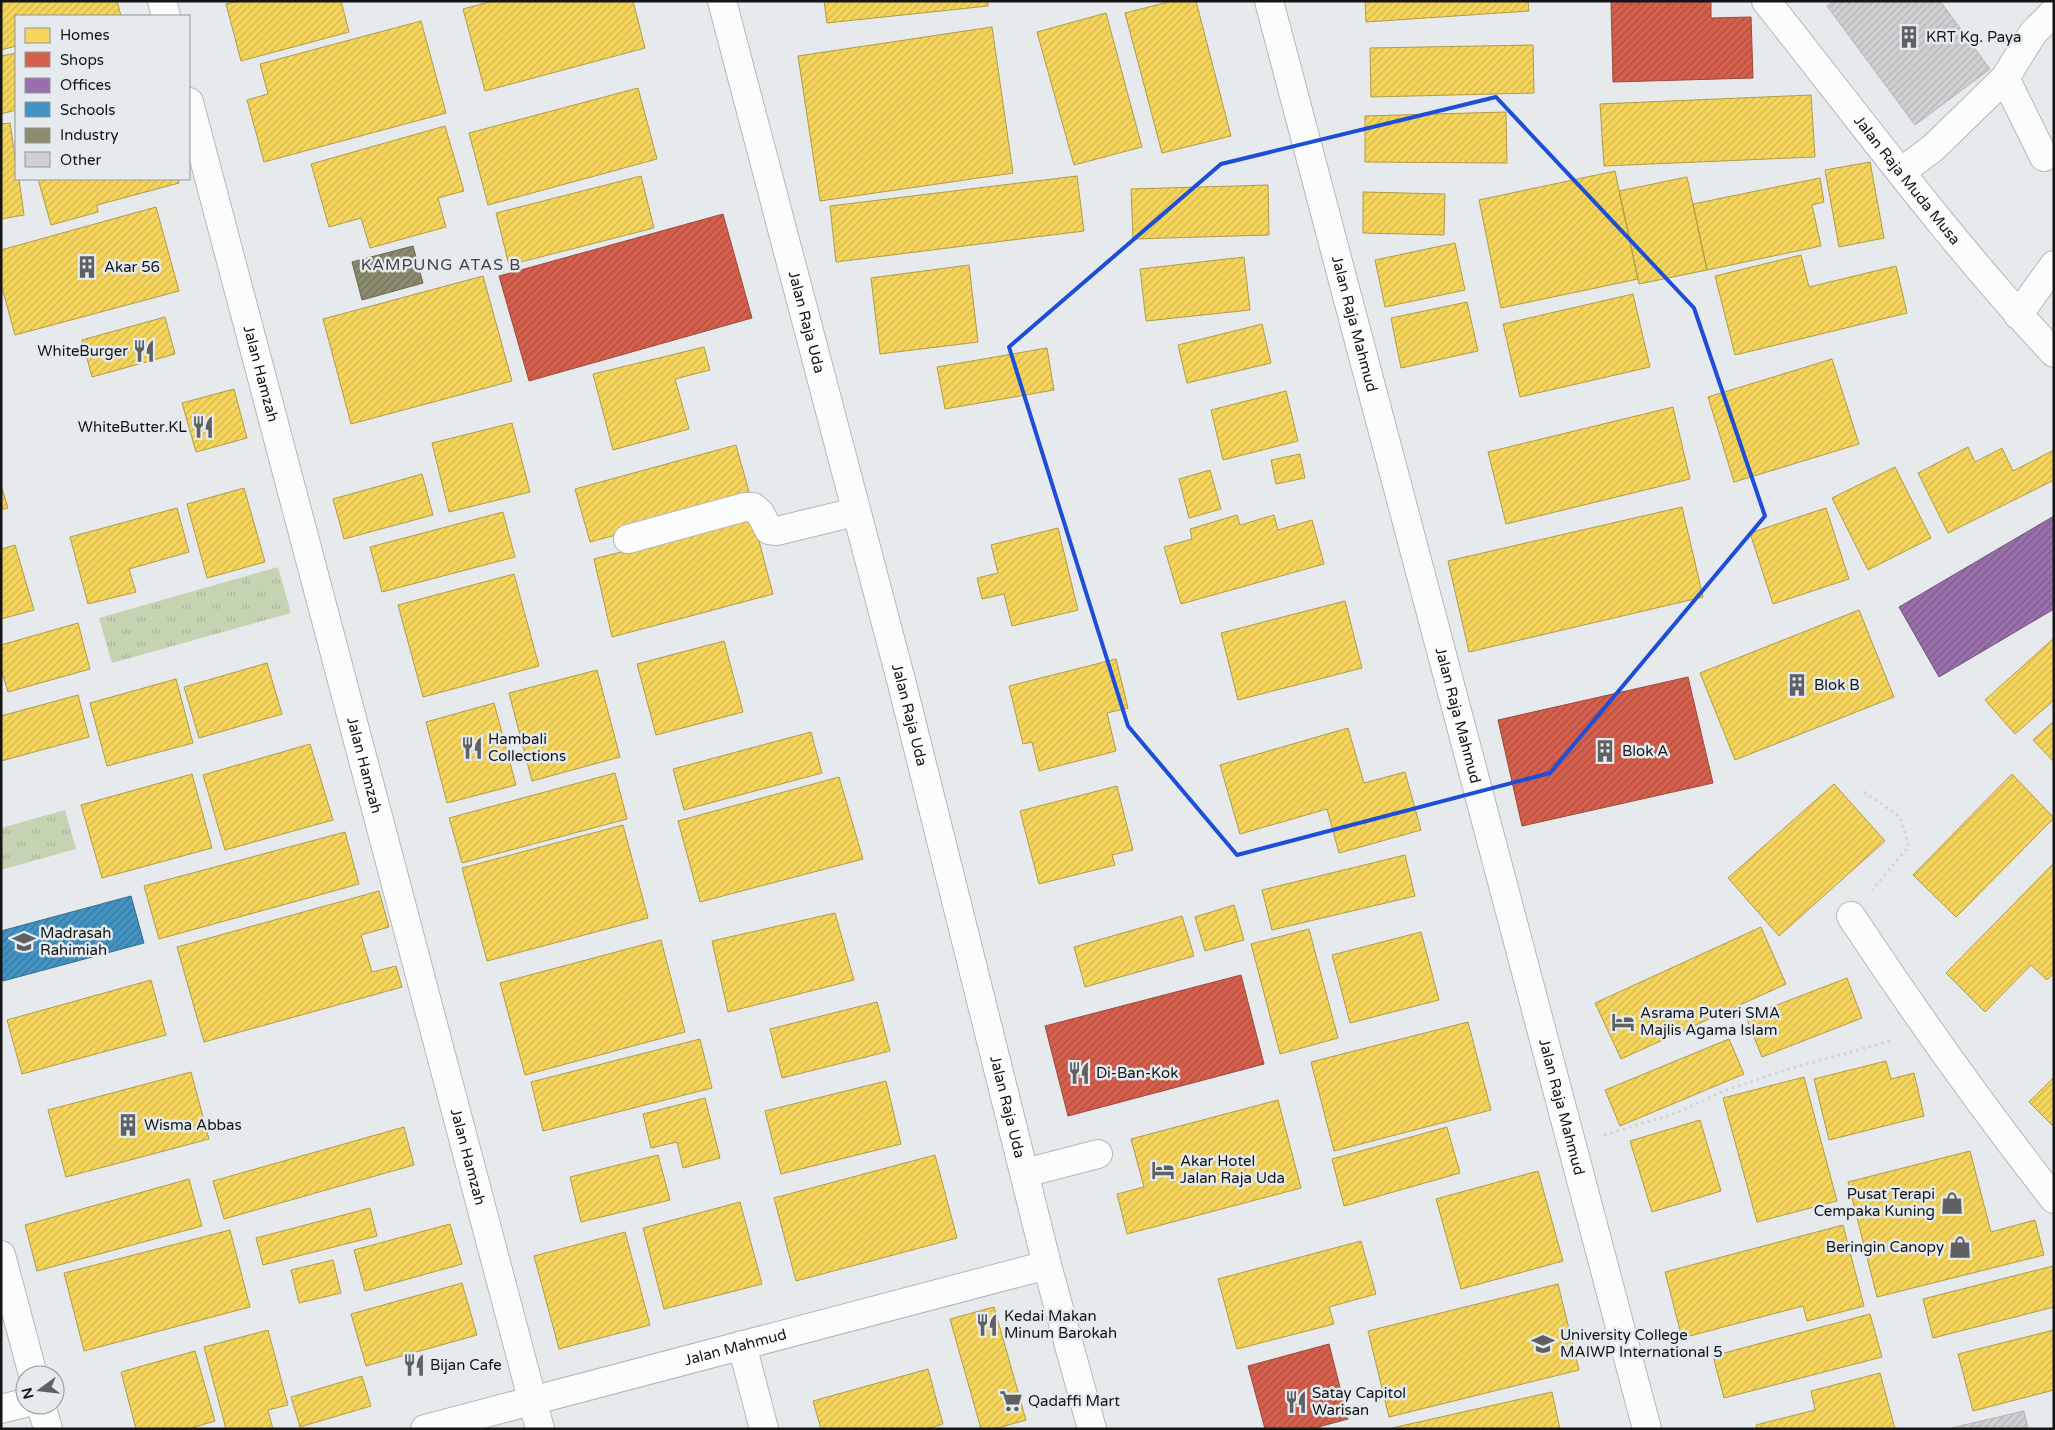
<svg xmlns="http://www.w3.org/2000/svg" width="2055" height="1430" viewBox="0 0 2055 1430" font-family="'Varela Round',sans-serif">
  <defs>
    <pattern id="grass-tufts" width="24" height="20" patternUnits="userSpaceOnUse" patternTransform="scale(1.25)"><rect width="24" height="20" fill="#c5d3b3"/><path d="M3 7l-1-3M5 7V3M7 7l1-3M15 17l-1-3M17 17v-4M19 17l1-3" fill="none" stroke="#a8b499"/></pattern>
    <pattern id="homes-hatch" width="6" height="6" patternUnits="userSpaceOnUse" patternTransform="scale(1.25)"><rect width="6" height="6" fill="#f6d55c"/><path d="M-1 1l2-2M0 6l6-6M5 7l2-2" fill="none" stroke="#d2b64f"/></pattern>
    <pattern id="shops-hatch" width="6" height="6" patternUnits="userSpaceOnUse" patternTransform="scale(1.25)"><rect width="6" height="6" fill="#d6604d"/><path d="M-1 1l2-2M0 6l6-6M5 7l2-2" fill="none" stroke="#ac4e3f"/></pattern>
    <pattern id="offices-hatch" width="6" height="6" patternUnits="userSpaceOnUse" patternTransform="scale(1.25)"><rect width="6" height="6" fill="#9970ab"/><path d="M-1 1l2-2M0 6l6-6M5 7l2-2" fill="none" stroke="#7c5b8a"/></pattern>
    <pattern id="schools-hatch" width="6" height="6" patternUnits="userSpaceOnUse" patternTransform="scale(1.25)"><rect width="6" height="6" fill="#4393c3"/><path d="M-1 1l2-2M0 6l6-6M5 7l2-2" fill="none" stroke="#37779d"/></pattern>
    <pattern id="industry-hatch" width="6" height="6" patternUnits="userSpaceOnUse" patternTransform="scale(1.25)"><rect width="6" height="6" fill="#8c8c6e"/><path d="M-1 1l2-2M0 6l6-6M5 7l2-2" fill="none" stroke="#717159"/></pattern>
    <pattern id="building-hatch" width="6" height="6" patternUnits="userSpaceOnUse" patternTransform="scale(1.25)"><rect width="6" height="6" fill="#d0d0d2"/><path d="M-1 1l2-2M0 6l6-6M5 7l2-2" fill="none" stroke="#b2b2b4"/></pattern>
  </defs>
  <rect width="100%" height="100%" fill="#e7eaed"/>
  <path fill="url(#grass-tufts)" d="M278,567L291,613L112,663L99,618Z
    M65,810L76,849L1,870V828Z"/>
  <path fill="url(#homes-hatch)" stroke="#b29b47" d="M1,1H117L121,16H16V46L1,50Z
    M238,1H341L349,32L241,61L226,4Z
    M493,1H633L645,48L485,91L463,9Z
    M824,1H988V6L827,23Z
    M1172,1H1196L1231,136L1162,153L1125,13Z
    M1365,1H1528L1529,11L1366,22Z
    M1106,13L1142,147L1074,165L1037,32Z
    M421,21L446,113L264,162L247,100L268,94L260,64Z
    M992,27L1013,173L820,201L798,56Z
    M1533,45L1534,93L1371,97L1370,48Z
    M16,53V110L1,114V56Z
    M638,88L657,159L488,205L469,133Z
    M1811,95L1815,157L1604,166L1600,104Z
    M1506,112L1507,163L1365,162V116Z
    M10,123L16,163V179H19L24,215L1,219V124Z
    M445,126L464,191L438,198L446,227L370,248L361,218L329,227L311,164Z
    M1870,162L1884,238L1839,247L1825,170Z
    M1615,171L1638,279L1501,308L1479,200Z
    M641,176L654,228L509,265L496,213Z
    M1077,176L1084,231L836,262L830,206Z
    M1687,177L1707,270L1639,284L1619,191Z
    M1820,178L1824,202L1812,205L1821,246L1707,270L1693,204Z
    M38,179H178L179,183L97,205L98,212L51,225Z
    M1268,185L1269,235L1133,239L1131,189Z
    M1363,192L1445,194L1444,235L1363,233Z
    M156,207L179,291L15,335L1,284V250Z
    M1455,243L1465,290L1385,307L1375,260Z
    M1801,255L1809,287L1896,266L1907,313L1735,355L1715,276Z
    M1244,257L1250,310L1146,321L1140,269Z
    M969,265L978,342L880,354L871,278Z
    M483,276L512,381L351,424L323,319Z
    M1633,294L1650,367L1520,397L1503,324Z
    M1467,302L1478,351L1401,368L1391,318Z
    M165,317L175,354L92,377L82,340Z
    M1262,324L1271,363L1187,383L1178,345Z
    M704,347L710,370L675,379L689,429L613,450L593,374Z
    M1047,348L1054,390L945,409L937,367Z
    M1832,359L1859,444L1734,482L1708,397Z
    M234,389L247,438L196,452L182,403Z
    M1286,391L1298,441L1223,460L1211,410Z
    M1673,407L1690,479L1506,524L1488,452Z
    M512,423L530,492L449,512L432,443Z
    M736,445L751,499L590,542L575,489Z
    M1968,447L1975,462L2002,448L2013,471L2054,450V480L1948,533L1918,473Z
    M1300,454L1305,478L1276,484L1271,460Z
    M1895,467L1931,538L1868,570L1832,498Z
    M1210,470L1221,509L1189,518L1179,479Z
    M422,474L433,515L344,539L333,499Z
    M1,485L8,508L1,510Z
    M244,488L265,562L207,578L187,504Z
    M1682,507L1703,597L1469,652L1448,561Z
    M177,508L189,552L129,569L136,592L88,604L70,537Z
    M1826,508L1849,579L1773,604L1750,533Z
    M503,512L515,557L382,592L370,547Z
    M1237,515L1240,525L1274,515L1278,530L1312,520L1324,564L1181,604L1164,547L1192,539L1190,529Z
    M753,518L773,594L612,637L594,559Z
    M1058,528L1078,610L1012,626L1004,594L982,599L977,578L998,573L991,545Z
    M15,545L34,610L1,619V549Z
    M514,574L539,666L423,697L398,605Z
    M1345,601L1362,668L1238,700L1221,633Z
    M1859,610L1894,697L1735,760L1700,673Z
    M78,623L90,669L8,692L1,669V645Z
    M2054,638V700L2015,734L1985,700Z
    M724,641L743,712L656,735L637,664Z
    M1116,659L1128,708L1107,713L1116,751L1039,771L1032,742L1023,744L1009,686Z
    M267,663L282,714L199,738L184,687Z
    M597,670L620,757L532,781L509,693Z
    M176,679L193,743L107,766L90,703Z
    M78,695L89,737L1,761V716Z
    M494,703L516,785L447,803L426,722Z
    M2054,721V762L2033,740Z
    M1348,728L1364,783L1405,772L1421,830L1339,853L1327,809L1240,834L1220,765Z
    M811,732L822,773L684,810L673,769Z
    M310,744L333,820L225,850L203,775Z
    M615,773L627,819L462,863L449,818Z
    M192,774L212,848L102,878L81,805Z
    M2012,774L2054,818L1956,917L1913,875Z
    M839,777L863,859L700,902L678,821Z
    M1834,784L1885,841L1779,936L1728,878Z
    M1117,786L1133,850L1112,855L1115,865L1039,884L1020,811Z
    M623,825L648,918L487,961L462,868Z
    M345,832L359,884L159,939L144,886Z
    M1405,855L1415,896L1272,930L1262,890Z
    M2054,863V973L2047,980L2031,965L1985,1012L1946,973Z
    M379,891L389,927L361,935L372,972L396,966L402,987L204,1042L177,947Z
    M1234,905L1244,940L1205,951L1195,917Z
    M835,913L854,980L728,1012L712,941Z
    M1182,916L1194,956L1085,987L1074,947Z
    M1761,927L1786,984L1621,1059L1595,1003Z
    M1309,929L1338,1038L1280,1054L1251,944Z
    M1421,932L1439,1000L1350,1023L1332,955Z
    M661,940L685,1032L525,1075L500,983Z
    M1847,978L1862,1018L1762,1057L1746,1017Z
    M151,980L166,1035L22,1074L7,1020Z
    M877,1002L890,1051L782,1078L770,1029Z
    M1468,1022L1491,1110L1334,1151L1311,1062Z
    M700,1039L712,1088L543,1131L531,1082Z
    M1729,1039L1744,1074L1620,1126L1605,1090Z
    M1886,1061L1891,1079L1914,1073L1924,1116L1829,1140L1814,1079Z
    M191,1072L209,1139L66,1177L48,1110Z
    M1804,1077L1837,1201L1757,1222L1723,1098Z
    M2054,1077V1127L2029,1102Z
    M886,1081L901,1144L781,1174L765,1111Z
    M705,1098L720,1158L683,1168L677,1142L651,1148L643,1114Z
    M1278,1100L1301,1188L1127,1234L1117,1194L1144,1187L1131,1139Z
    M1700,1120L1721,1191L1652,1212L1630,1141Z
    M404,1127L414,1165L224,1219L213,1181Z
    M1447,1127L1460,1173L1344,1206L1332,1159Z
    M1970,1151L1991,1232L2035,1220L2044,1255L1877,1297L1848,1182Z
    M658,1155L670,1200L581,1222L570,1177Z
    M935,1155L957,1238L796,1281L774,1198Z
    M1538,1171L1563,1261L1461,1289L1436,1199Z
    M189,1179L202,1226L37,1271L25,1225Z
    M740,1202L762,1284L664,1309L643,1228Z
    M370,1208L377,1236L263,1265L256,1238Z
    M450,1224L462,1264L365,1291L354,1250Z
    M1843,1225L1864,1306L1807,1321L1803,1306L1682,1338L1665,1272Z
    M230,1230L250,1307L84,1351L64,1273Z
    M625,1232L650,1325L559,1349L534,1256Z
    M1361,1241L1376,1294L1329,1307L1334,1324L1237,1349L1218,1279Z
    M333,1260L341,1293L299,1303L291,1270Z
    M2053,1266L2054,1307L1933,1338L1923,1299Z
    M462,1283L477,1335L366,1366L351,1314Z
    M1558,1284L1579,1370L1389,1417L1368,1331Z
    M994,1307L1026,1420L994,1429H981L950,1319Z
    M1870,1314L1882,1357L1724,1398L1713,1356Z
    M268,1330L288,1405L268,1410L273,1429H226L204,1347Z
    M2054,1330V1390L1973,1411L1958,1354Z
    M195,1351L215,1421L188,1429H136L121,1372Z
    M928,1369L943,1424L926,1429H821L813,1401Z
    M1880,1373L1895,1429H1757L1756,1425L1815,1410L1811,1391Z
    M362,1376L371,1406L300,1427L291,1397Z
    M1552,1392L1560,1429H1392V1428Z"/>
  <path fill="url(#shops-hatch)" stroke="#9c4a3d" d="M1611,1H1711V18L1751,17L1753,78L1613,82Z
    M723,214L752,318L529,381L499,276Z
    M1688,677L1713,783L1522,826L1498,720Z
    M1241,975L1264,1064L1068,1116L1045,1026Z
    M1329,1344L1348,1419L1311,1429H1265L1248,1366Z"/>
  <path fill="url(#offices-hatch)" stroke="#71557f" d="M2054,516V609L1939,677L1899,607Z"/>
  <path fill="url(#schools-hatch)" stroke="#356d8f" d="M131,896L144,943L3,981L1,975V931Z"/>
  <path fill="url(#industry-hatch)" stroke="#686854" d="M413,246L423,283L362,300L352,262Z"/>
  <path fill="url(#building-hatch)" stroke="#b4b4b6" d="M1833,1H1940L1990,69L1915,125L1827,6Z
    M2024,1411L2028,1429H1947Z"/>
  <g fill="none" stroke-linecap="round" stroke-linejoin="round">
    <defs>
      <g id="minor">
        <path d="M162,1L166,16"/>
        <path id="s1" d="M722,1L902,684L1047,1265L1092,1429"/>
        <path id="s2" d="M1269,1L1647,1429"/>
        <path id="s3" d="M1766,1C1860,119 1951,243 2054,353"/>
        <path id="s4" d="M189,102L540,1429"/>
        <path d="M2044,157L2005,78L2033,33L2054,12"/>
        <path d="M1901,172L1933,148L2005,78"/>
        <path d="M2018,315L2054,265"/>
        <path d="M628,539L745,507H753L760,513L769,530L777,531L855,512"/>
        <path d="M1851,916C1915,1013 1982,1107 2054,1199"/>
        <path d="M1025,1173L1098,1154"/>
        <path d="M1,1255L33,1375"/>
        <path d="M742,1345L764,1429"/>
        <path d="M41,1405L48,1429"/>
        <path d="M1,1409L25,1403"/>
        <path id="s5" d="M425,1429L1047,1265"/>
      </g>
    </defs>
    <use href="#minor" stroke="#b6b7ba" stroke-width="30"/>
    <path stroke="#d2d3d4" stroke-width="3" stroke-dasharray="2.5 4" stroke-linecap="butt" d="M1864,792L1900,817L1909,846L1872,890
      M1604,1135L1676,1113L1726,1090L1789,1069L1894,1040"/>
    <use href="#minor" stroke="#fbfcfc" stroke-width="28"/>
  </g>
  <path fill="none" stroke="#1d4ed8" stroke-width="4" stroke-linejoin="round" d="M1496,97L1694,308L1765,516L1550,773L1237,855L1128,726L1009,347L1221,164Z"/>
  <defs>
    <symbol id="building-bare" viewBox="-9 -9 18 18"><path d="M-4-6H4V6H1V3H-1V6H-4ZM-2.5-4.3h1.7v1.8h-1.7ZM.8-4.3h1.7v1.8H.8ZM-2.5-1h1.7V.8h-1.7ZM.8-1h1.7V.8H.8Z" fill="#5e6062" stroke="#e5eaef" stroke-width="2.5" paint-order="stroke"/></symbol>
    <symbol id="restaurant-bare" viewBox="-9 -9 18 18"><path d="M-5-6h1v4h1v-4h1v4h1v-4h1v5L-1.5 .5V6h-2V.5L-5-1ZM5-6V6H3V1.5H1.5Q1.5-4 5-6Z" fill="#5e6062" stroke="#e5eaef" stroke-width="2.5" paint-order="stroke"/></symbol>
    <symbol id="school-bare" viewBox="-9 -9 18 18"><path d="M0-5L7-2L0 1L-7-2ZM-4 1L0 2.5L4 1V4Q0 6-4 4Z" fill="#5e6062" stroke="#e5eaef" stroke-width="2.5" paint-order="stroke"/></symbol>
    <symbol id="hotel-bare" viewBox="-9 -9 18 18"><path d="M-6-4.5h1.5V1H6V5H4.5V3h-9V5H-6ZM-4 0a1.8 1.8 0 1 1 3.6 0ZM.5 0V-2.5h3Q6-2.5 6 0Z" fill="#5e6062" stroke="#e5eaef" stroke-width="2.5" paint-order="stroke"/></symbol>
    <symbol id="shop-bare" viewBox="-9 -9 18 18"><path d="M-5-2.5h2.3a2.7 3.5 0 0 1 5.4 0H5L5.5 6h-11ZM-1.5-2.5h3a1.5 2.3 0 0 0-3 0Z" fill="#5e6062" stroke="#e5eaef" stroke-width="2.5" paint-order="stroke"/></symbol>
    <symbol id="university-bare" viewBox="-9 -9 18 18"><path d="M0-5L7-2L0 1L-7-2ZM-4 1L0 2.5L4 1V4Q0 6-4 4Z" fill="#5e6062" stroke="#e5eaef" stroke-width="2.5" paint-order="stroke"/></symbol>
    <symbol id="supermarket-bare" viewBox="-9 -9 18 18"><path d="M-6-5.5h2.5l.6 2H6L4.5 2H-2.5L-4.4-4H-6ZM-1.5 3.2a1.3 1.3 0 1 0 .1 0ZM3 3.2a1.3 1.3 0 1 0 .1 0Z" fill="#5e6062" stroke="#e5eaef" stroke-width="2.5" paint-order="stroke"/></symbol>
  </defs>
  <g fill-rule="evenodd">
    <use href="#building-bare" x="1893" y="21" width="32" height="32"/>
    <use href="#building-bare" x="71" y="251" width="32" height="32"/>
    <use href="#restaurant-bare" x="128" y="335" width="32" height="32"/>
    <use href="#restaurant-bare" x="187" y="411" width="32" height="32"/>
    <use href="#building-bare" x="1781" y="669" width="32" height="32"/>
    <use href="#restaurant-bare" x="456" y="732" width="32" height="32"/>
    <use href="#building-bare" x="1589" y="735" width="32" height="32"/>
    <use href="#school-bare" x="8" y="926" width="32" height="32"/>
    <use href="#hotel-bare" x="1607" y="1006" width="32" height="32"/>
    <use href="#restaurant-bare" x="1063" y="1057" width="32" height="32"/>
    <use href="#building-bare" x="112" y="1109" width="32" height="32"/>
    <use href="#hotel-bare" x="1147" y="1154" width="32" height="32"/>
    <use href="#shop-bare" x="1936" y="1187" width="32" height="32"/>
    <use href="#shop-bare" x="1944" y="1231" width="32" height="32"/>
    <use href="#restaurant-bare" x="971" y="1309" width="32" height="32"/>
    <use href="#university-bare" x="1527" y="1328" width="32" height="32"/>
    <use href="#restaurant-bare" x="398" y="1349" width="32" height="32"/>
    <use href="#supermarket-bare" x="995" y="1385" width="32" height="32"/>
    <use href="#restaurant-bare" x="1280" y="1386" width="32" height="32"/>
  </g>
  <g text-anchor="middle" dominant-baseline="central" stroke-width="5" stroke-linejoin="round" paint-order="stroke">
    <g font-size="15" fill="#141517" stroke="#e5eaef" text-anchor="start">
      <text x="1926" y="37">KRT Kg. Paya</text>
      <text x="104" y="267">Akar 56</text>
      <text x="128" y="351" text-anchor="end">WhiteBurger</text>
      <text x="187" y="427" text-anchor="end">WhiteButter.KL</text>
      <text x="1814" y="685">Blok B</text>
      <text x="488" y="739">Hambali<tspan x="488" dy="17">Collections</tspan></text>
      <text x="1622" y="751">Blok A</text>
      <text x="40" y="933">Madrasah<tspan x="40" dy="17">Rahimiah</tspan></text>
      <text x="1640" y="1013">Asrama Puteri SMA<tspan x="1640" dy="17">Majlis Agama Islam</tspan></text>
      <text x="1096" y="1073">Di-Ban-Kok</text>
      <text x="144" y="1125">Wisma Abbas</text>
      <text x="1180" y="1161">Akar Hotel<tspan x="1180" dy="17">Jalan Raja Uda</tspan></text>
      <text x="1935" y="1194" text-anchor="end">Pusat Terapi<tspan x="1935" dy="17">Cempaka Kuning</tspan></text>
      <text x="1944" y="1247" text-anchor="end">Beringin Canopy</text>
      <text x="1004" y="1316">Kedai Makan<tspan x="1004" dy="17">Minum Barokah</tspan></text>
      <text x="1560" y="1335">University College<tspan x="1560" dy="17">MAIWP International 5</tspan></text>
      <text x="430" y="1365">Bijan Cafe</text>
      <text x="1312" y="1393">Satay Capitol<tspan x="1312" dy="17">Warisan</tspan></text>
      <text x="1028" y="1401">Qadaffi Mart</text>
    </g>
    <g font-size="15" fill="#141517" stroke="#e5eaef">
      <text stroke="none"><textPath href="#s3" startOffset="228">Jalan Raja Muda Musa</textPath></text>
      <text stroke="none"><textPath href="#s1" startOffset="332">Jalan Raja Uda</textPath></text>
      <text stroke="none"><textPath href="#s2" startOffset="334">Jalan Raja Mahmud</textPath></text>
      <text stroke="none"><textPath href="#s4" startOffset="281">Jalan Hamzah</textPath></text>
      <text stroke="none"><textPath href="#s1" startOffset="738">Jalan Raja Uda</textPath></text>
      <text stroke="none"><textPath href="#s2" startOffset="739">Jalan Raja Mahmud</textPath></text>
      <text stroke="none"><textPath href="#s4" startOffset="686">Jalan Hamzah</textPath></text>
      <text stroke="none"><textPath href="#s2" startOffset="1144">Jalan Raja Mahmud</textPath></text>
      <text stroke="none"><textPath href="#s1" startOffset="1142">Jalan Raja Uda</textPath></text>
      <text stroke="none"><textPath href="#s4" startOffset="1091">Jalan Hamzah</textPath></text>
      <text stroke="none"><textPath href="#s5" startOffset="321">Jalan Mahmud</textPath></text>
    </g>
    <g font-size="16" letter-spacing="1" fill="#3e4246" stroke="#e5eaef">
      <text x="441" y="265">KAMPUNG ATAS B</text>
    </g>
  </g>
  <rect width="2055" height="1430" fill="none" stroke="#141517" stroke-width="5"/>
  <rect x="15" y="15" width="175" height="165" fill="#e5eaef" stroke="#919599"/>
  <rect x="25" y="28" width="25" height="15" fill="#f6d55c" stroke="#919599"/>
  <text x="60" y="40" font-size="15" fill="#141517">Homes</text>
  <rect x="25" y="52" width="25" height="15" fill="#d6604d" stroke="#919599"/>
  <text x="60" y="65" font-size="15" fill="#141517">Shops</text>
  <rect x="25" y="78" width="25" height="15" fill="#9970ab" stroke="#919599"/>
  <text x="60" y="90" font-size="15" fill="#141517">Offices</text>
  <rect x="25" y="102" width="25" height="15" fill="#4393c3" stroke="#919599"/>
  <text x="60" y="115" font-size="15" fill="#141517">Schools</text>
  <rect x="25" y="128" width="25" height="15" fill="#8c8c6e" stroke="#919599"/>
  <text x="60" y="140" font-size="15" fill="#141517">Industry</text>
  <rect x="25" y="152" width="25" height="15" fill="#d0d0d2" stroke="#919599"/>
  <text x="60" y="165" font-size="15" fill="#141517">Other</text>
  <g transform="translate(40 1390) rotate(255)"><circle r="24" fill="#e5eaef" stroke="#919599"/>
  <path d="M0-4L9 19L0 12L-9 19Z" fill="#5e6062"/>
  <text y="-8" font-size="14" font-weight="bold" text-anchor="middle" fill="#141517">N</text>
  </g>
</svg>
